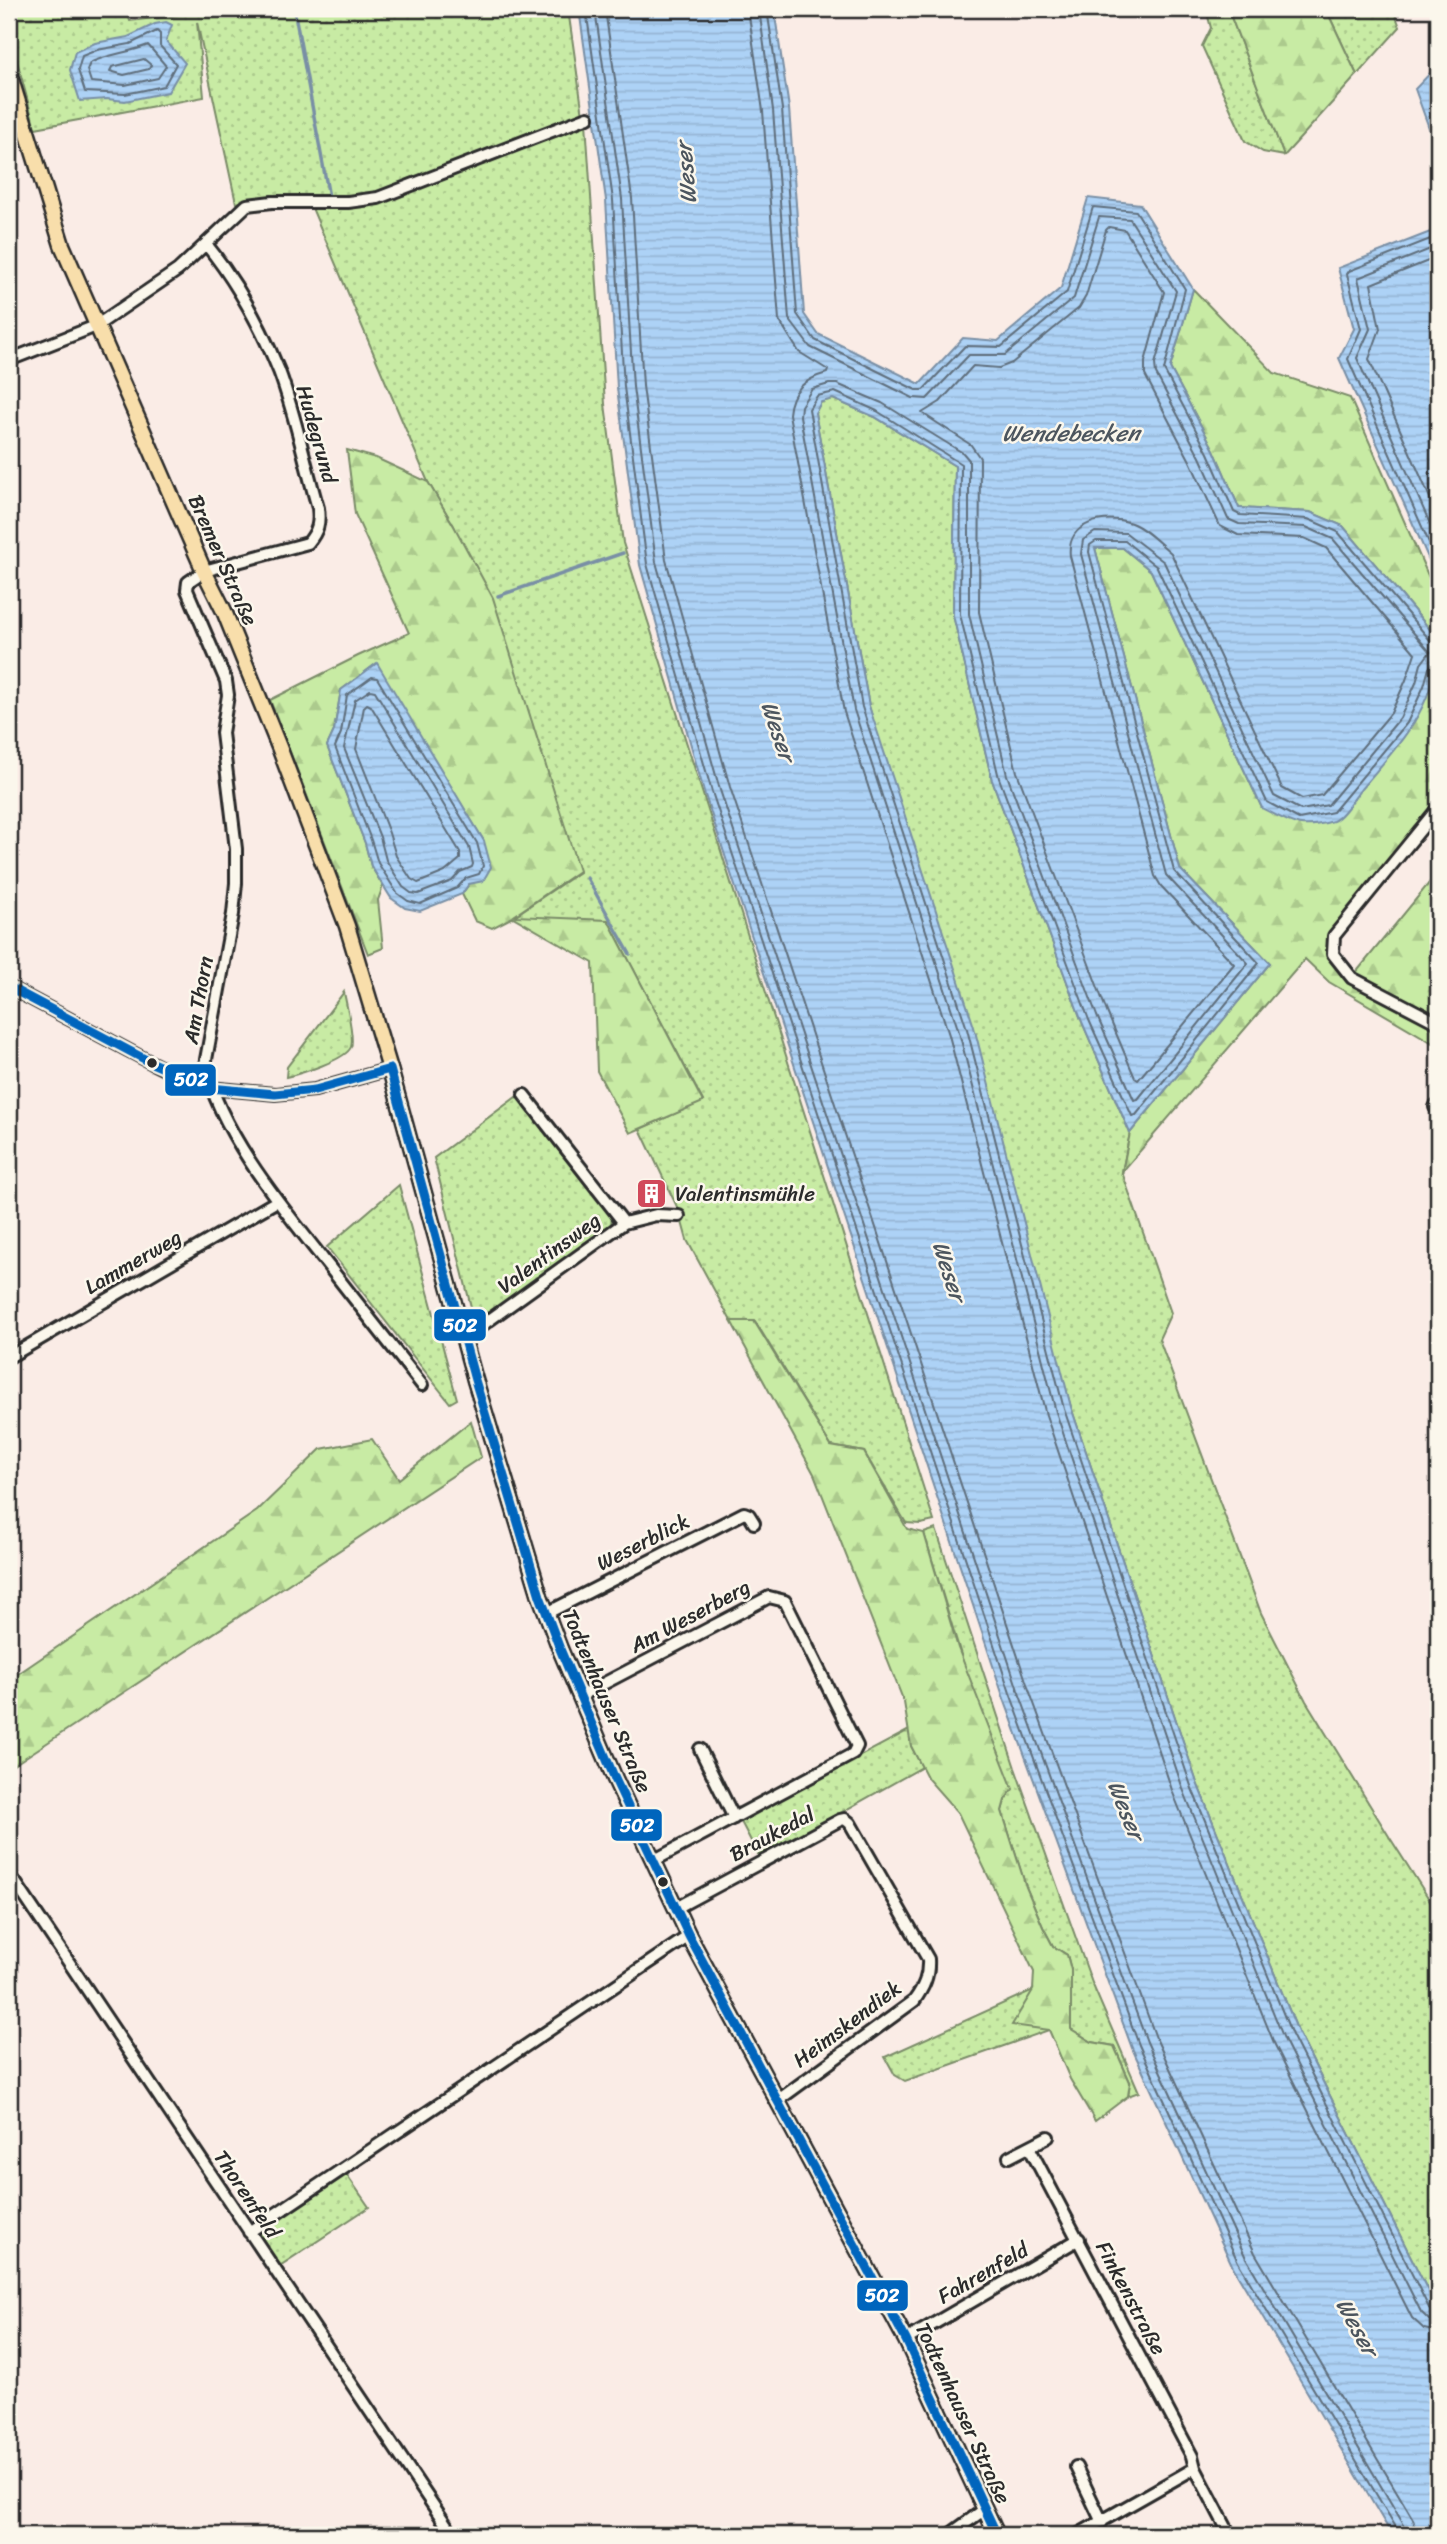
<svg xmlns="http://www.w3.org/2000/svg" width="1447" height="2544" viewBox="0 0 1447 2544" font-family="Sriracha,sans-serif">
  <defs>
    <pattern id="grass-dots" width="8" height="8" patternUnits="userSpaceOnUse" patternTransform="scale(1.75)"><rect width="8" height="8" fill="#c8eba4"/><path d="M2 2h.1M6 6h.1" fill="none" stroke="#acca8d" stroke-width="1.8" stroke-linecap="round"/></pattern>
    <pattern id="forest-firs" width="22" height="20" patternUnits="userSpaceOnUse" patternTransform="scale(1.75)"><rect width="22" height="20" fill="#c8eba4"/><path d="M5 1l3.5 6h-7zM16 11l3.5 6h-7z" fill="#acca8d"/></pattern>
    <pattern id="water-rules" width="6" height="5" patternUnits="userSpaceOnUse" patternTransform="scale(1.75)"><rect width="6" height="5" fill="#add2f6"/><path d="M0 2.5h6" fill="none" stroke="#95b4d3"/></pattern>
  </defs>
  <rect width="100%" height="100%" fill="#faece6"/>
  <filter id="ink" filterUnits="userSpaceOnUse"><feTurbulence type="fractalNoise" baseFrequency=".0143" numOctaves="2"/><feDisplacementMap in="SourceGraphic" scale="14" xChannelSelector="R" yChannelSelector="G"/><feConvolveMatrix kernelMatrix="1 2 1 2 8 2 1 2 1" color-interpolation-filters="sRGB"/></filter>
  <g filter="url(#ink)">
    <path fill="url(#grass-dots)" stroke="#7a8b68" stroke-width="2" d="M9,9H127L130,21L195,13V9H568L583,115L385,192L354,198H258L236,203L197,22L204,97L35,128L9,31Z
      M1206,9H1228L1284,156L1263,152L1245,141L1202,46L1211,28Z
      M1326,9H1393L1400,27L1357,75Z
      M586,122L605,404L623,543L934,1521L921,1524L906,1523L864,1452L831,1446L755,1321H731L687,1240L679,1211L640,1129L703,1101L608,921L513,917L579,872L454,526L428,482L312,208H346L385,198Z
      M833,399L875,417L955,466L953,615L992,780L1082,1022L1130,1133L1122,1172L1171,1313L1159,1339L1261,1613L1306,1701L1390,1838L1438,1913V2311L1298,2032L1197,1783L1071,1407L869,706L815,413L821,402Z
      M344,992C346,1004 355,1037 351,1047C346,1060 299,1074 286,1077L287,1067Z
      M520,1094L612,1213L611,1227L475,1323L434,1158Z
      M399,1185L457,1399L450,1403L327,1247Z
      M936,1529L1015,1768L1092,1983L1139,2092L1128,2096L1130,2082L1114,2046L1092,2042L1071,2029V1970L1067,1955L1053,1946L1043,1927L1026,1887L1002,1811L1005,1800L924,1533Z
      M909,1730L911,1746L922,1767L760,1858L740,1820Z
      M1033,1990L1049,2030L905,2081L895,2075L885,2057Z
      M345,2172L369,2207L278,2267L255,2232Z"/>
    <path fill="url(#forest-firs)" stroke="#7a8b68" stroke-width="2" d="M1228,9H1326L1357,75L1284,156Z
      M1193,289L1274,373L1350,398L1438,598V639L1343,526L1310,512L1239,508L1214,450L1170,368Z
      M347,450L376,458L428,482L454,526L493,598L579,871L514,916L608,920L703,1102L630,1133L597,1071L593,963L513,917L492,928L475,921L462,894L469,884L484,841L376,664L341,690L334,731L327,746L365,843L371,866L383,886L378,900L383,948L368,954L270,700L358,656L409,633L355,514Z
      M1095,548H1123L1151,571L1262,808L1431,688L1438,655V801L1329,934C1330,958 1330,965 1349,980L1438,1026V1046L1329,982L1305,959L1122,1172L1130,1133L1270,963L1180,869Z
      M1438,872V1020L1354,975Z
      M731,1321H754L831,1446L864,1452L907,1529L924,1533L958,1648L1013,1789L1005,1800L1002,1811L1026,1887L1043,1927L1053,1946L1067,1955L1071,1970V2029L1092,2042L1114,2046L1130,2082L1128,2096L1095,2121L1070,2079L1049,2030L1012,2025L1033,1990L1034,1972L958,1813L928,1779L911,1746L904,1702L814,1474Z
      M471,1421L481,1457L9,1768V1680L257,1511L321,1449L372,1439L399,1479Z"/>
    <path fill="url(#water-rules)" stroke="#798fa5" stroke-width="2" d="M579,9H774L789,108L804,314L818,334L920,384L963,338L998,341L1061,288L1088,198L1140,204L1193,289L1170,368L1214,450L1239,508L1310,512L1343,526L1438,639C1438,705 1401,742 1361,789C1354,798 1343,817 1333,821C1299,831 1291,823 1262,808L1151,571L1123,548H1095L1180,869L1270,963L1130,1133L1082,1022L992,780L953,615L955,466L875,417L833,399L821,402L815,413L869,706L974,1027L1071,1407L1197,1783L1298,2032L1438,2311V2535H1392L1232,2265L1132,2048L1003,1696L705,795L640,565L617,388L606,200Z
      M166,22L172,25L166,41L185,63L168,92L125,101L107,99L80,101L70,70L75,52L95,43L128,37L155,24Z
      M1438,65V153L1415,89Z
      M1438,229V580L1339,358L1354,329L1338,268Z
      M377,663L484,841L491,867L483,881L469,884L462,894L420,911L405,908L391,898L371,866L365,843L327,746L334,731L341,690Z"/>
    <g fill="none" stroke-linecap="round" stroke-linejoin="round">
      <path stroke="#5f6e7c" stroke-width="2" d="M586,9L613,200L624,387L647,564L712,792L1010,1693L1139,2045L1238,2262L1397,2529L1398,2535
        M595,9L622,199L633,387L656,562L720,790L1018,1690L1147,2042L1246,2258L1404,2525L1407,2535
        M605,9L632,198L643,386L666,560L730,787L1028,1687L1156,2038L1255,2253L1413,2519L1417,2535
        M748,9L763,111L779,320L799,352L828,370L827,373C805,379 791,390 789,414L844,712L949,1035L1046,1415L1173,1793L1274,2043L1412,2318L1424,2329L1438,2332
        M759,9L773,110L789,319L810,347L913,398L927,399L969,355H1005L1074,298L1099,217L1130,219L1176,291L1155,364L1156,374L1200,457L1228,519L1239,524L1306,527L1333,539L1430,652L1421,664L1416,683L1400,718L1328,805L1301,810L1274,796L1164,562L1126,533L1095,532L1083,540L1081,554L1166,875L1248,963L1138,1099L1134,1100L1097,1016L1007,775L969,614V460L963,453L882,403L837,384H829L812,389L801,406L800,416L854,710L959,1032L1056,1412L1183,1789L1284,2039L1421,2312L1429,2320L1438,2321
        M767,9L782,109L797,314L815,340L916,390H923L965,346L1001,347L1067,292L1093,207L1136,211L1185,289L1164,370L1208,453L1234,512L1240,515L1308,519L1338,532L1430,640L1438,643
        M157,31L160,34V46L176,64L164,86L125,94L85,92L78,70L82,56L97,50L130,44Z
        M148,45L166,66L158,78L125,85L91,82L87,70L90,63C108,54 129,53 148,45Z
        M144,59L151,65L149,69L124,75L110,71L112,67Z
        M1109,227L1125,230L1164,292L1145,362V375L1190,461L1220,526L1238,535L1304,538L1326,548L1415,653L1406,680L1391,713L1322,795L1302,799L1282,788L1171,553C1159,543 1145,528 1131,523C1105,514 1066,522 1070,556L1155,876L1161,886L1234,964L1138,1080L1135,1078L1107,1012L1017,772L979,612L980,458L971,445L922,413L940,402L973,366L999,368L1012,363L1079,308L1086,296L1106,230Z
        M1438,236L1349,271L1347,274L1361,329L1348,359L1438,563
        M1438,246L1358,278L1370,329L1357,358L1438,542
        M1438,257L1371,284L1380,329L1369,359L1438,516
        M1438,663H1433L1429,668L1424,686L1407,723L1333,812L1299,819L1267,802L1157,567L1125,541H1096L1090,545L1089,552L1174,871L1259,963L1136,1115L1132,1116L1089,1020L999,778L960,614L961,464L877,411L835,392L817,396L809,409L862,707L967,1029L1064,1409L1191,1786L1292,2035L1429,2308L1433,2312H1438
        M372,677L377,678L477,843L483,866L479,874L466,878L457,888L420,904L408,901L397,893L378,863L371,840L335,747L341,733L347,695Z
        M370,690L375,691L469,847L473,864L472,867L460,872L452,881L418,894L411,893L403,887L386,860L380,837L344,748L355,700Z
        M367,704L371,706L460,852V859L445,872L418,883L411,879L396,856L389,833L356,749L364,707Z"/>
      <path stroke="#798fa5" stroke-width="3.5" d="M294,9L329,197
        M498,596L623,553
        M587,878L630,954"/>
      <defs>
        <path id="minor" d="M206,244C236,281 261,327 279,371C295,413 305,464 318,508C320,523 318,531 308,543L204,571L188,582L187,590L226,681L228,695L222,733L236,849V883L233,914L205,1065C220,1132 281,1206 323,1259C356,1301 389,1343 422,1385
          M9,360L96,326L178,270L247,205L272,202H348L378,198L588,117
          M1438,808L1334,936L1333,954L1352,978L1438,1023
          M9,987L152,1063L187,1080L210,1088L275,1094L315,1090L390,1069
          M524,1095L624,1223
          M1438,1105L1435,1107L1438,1111
          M463,1339L624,1223L656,1215L679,1216
          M9,1357L277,1201
          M547,1613L744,1513L749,1515L754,1523
          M580,1696L769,1597L785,1601L857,1746L853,1754L653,1861
          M700,1749L734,1818
          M9,1873L453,2535
          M676,1908L840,1820L845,1819L850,1823L928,1959C929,1976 924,1987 914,2001L777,2101
          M1029,2147L1192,2456L1195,2468L1230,2535
          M1009,2157L1048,2137
          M249,2232L689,1936
          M906,2340L1079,2239
          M1076,2467L1102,2522
          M949,2535L985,2509
          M1077,2535L1195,2468"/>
        <path id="major" d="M9,73L62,245L204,571L224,611L279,747L347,926L390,1069L475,1380L540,1596L560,1649L615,1779L689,1936L906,2340L997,2535"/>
      </defs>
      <use href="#minor" stroke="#2b2b2b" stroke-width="16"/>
      <use href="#major" stroke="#2b2b2b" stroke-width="19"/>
      <use href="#minor" stroke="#fbf7ec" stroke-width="10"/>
      <use href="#major" stroke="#f8deab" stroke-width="14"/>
      <defs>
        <path id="bus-1" d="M9,987L152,1063L210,1088L275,1094L315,1090L390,1069
          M390,1069L475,1380L540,1596L560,1649L615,1779L689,1936L906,2340L997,2535"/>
      </defs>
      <use href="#bus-1" stroke="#fbf7ec" stroke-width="14"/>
      <use href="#bus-1" stroke="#0065bd" stroke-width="9"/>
    </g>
  </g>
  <defs>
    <symbol id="building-square" viewBox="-11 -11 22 22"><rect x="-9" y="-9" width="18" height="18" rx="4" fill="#d1495b" stroke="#fbf7ec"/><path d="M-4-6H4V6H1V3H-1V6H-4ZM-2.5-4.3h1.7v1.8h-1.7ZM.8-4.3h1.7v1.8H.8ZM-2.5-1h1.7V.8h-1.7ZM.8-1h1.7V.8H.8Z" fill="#fff"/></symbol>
  </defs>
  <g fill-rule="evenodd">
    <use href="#building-square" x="634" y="1176" width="35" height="35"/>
  </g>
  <g fill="#2b2b2b" stroke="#fbf7ec" stroke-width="2.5">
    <circle cx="152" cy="1063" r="6"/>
    <circle cx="663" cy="1882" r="6"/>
  </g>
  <g text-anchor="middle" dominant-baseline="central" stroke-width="5" stroke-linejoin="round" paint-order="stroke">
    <g font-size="21" fill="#2b2b2b" stroke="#fbf7ec">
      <text transform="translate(317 434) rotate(74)">Hudegrund</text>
      <text transform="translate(223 560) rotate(66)">Bremer Straße</text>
      <text transform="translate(198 1000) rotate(-80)">Am Thorn</text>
      <text transform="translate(549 1253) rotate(-36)">Valentinsweg</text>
      <text transform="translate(133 1262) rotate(-30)">Lammerweg</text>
      <text transform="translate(643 1542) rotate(-27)">Weserblick</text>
      <text transform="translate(690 1616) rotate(-28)">Am Weserberg</text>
      <text transform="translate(607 1701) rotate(67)">Todtenhauser Straße</text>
      <text transform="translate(772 1834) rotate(-28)">Braukedal</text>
      <text transform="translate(847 2024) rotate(-37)">Heimskendiek</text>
      <text transform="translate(247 2194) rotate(56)">Thorenfeld</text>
      <text transform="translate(983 2273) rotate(-30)">Fahrenfeld</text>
      <text transform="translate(1131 2298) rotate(62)">Finkenstraße</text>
      <text transform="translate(963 2413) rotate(65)">Todtenhauser Straße</text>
    </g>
    <g font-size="21" fill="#2b2b2b" stroke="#fbf7ec" text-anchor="start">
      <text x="675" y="1194">Valentinsmühle</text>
    </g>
    <g font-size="23" font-style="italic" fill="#4c555e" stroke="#fbf7ec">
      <text transform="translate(686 173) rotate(-95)">Weser</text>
      <text x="1071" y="433">Wendebecken</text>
      <text transform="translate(778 731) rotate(71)">Weser</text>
      <text transform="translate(949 1271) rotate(72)">Weser</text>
      <text transform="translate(1126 1810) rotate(68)">Weser</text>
      <text transform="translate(1357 2327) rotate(61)">Weser</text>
    </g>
  </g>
  <g stroke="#fbf7ec" stroke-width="2.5">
    <rect x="164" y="1063" width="53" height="34" rx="7" fill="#0065bd"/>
    <rect x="433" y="1308" width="54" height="34" rx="7" fill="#0065bd"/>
    <rect x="610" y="1808" width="53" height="34" rx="7" fill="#0065bd"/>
    <rect x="856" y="2279" width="53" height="33" rx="7" fill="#0065bd"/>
  </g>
  <g font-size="19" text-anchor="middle" font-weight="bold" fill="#fff">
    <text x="191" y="1086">502</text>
    <text x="460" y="1332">502</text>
    <text x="637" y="1832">502</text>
    <text x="882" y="2302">502</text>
  </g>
  <rect width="1447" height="2544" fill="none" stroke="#fbf7ec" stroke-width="35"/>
  <rect x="18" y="18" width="1412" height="2509" fill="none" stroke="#2b2b2b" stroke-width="2.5" filter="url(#ink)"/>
</svg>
